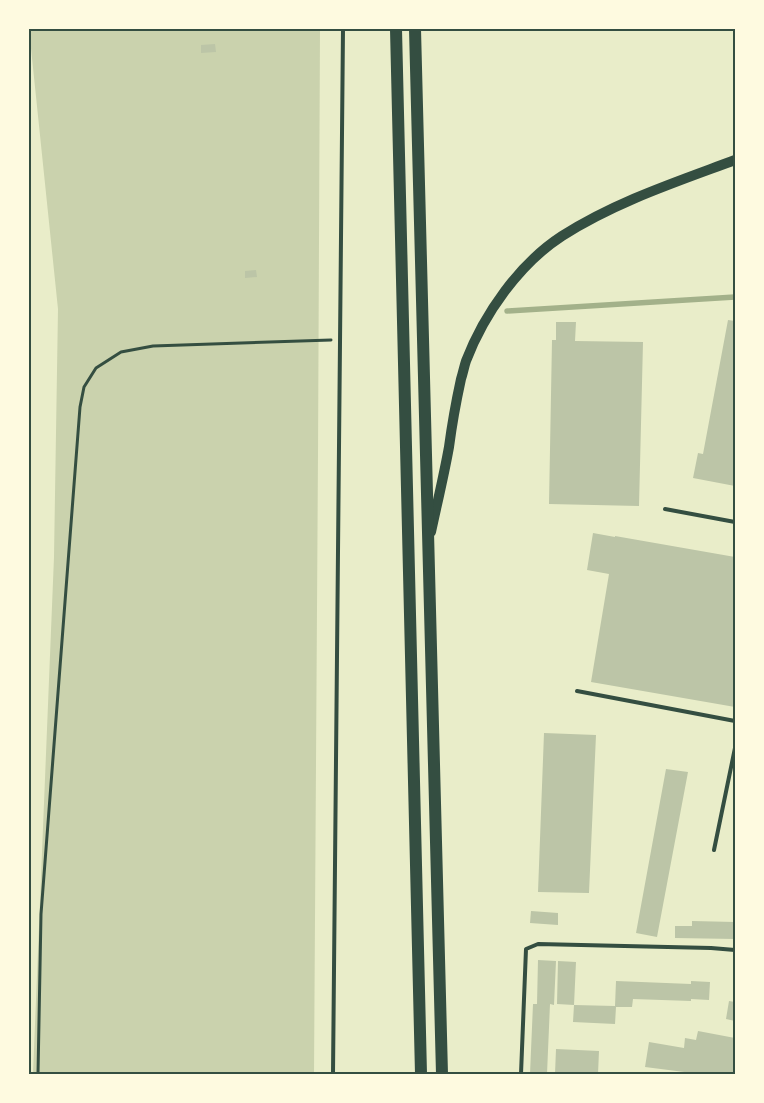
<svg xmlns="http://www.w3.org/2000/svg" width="764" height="1103" viewBox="0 0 764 1103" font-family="Inter,sans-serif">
  <rect width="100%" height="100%" fill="#e9edc9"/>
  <path fill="#cad2ad" d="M29,29H320L318,454L314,1074H33L54,557L58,309Z"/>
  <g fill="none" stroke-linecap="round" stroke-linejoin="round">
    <path stroke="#a3b18a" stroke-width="5.5" d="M507,311L735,297"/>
  </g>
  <path fill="#bcc5a7" d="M215,44L216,52L201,53V45Z
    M256,270L257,277L245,278V271Z
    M728,320L735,321V486L693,478L698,453L703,454Z
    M556,322H576L575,341L643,342L639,506L549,504L552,340H556Z
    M593,533L615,537V536L735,557V707L591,682L609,574L587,570Z
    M544,733L596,735L589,893L538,892Z
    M666,769L688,772L657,937L636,933Z
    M531,911L558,913V925L530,923Z
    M692,921L735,922V939L675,938V926H692Z
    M538,960L556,961L554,1005L550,1004L547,1074H530L533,1004H537Z
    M558,961L576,962L574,1005L615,1006L616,981L691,984V981L710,982L709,1000L691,999V1001L633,999L632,1007H616L615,1024L573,1022L574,1005L557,1004Z
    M729,1001L735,1002V1021L726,1019Z
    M698,1031L735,1038L734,1074H700L645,1067L649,1042L684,1048L685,1038L696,1040Z
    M556,1049L599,1051L598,1074H555Z"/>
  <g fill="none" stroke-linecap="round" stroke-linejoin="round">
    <path stroke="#344e41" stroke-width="3" d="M38,1074L41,914L80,407L84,387L96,368L121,352L153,346L331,340"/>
    <path stroke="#344e41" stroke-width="4" d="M665,509L735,522
      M577,691L735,721
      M714,850L735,748
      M333,1074L343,29
      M521,1074L526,949L538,944L711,948L735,950"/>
    <path stroke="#344e41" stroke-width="10" d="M431,532C437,504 444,475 449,447C452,424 456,402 461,379C463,373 464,367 466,361C484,314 519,264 562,236C615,202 676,182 735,160"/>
    <path stroke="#344e41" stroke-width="12" d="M396,29L421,1074
      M415,29L442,1074"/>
  </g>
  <rect width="764" height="1103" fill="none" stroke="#fefae0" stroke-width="60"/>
  <rect x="30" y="30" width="704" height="1043" fill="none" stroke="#344e41" stroke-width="2"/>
</svg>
